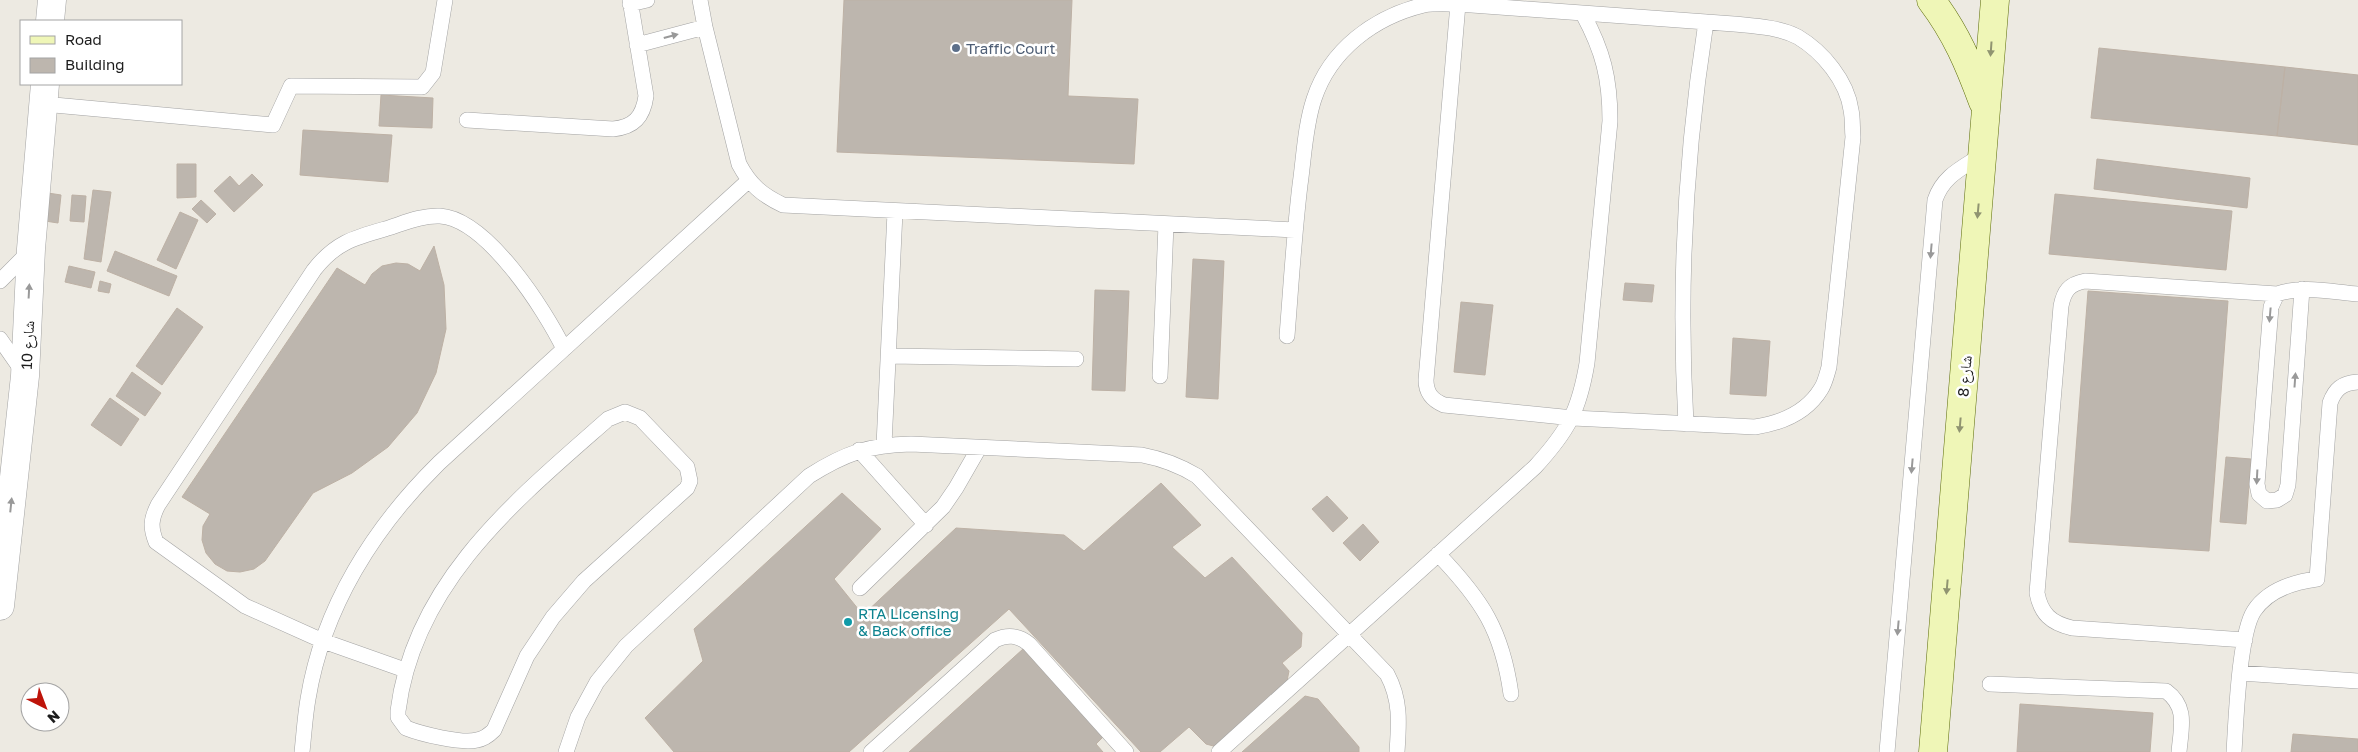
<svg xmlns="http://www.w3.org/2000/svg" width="2358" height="752" viewBox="0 0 2358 752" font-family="'Golos Text','Noto Naskh Arabic',sans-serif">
  <rect width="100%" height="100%" fill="#edeae2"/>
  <path fill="#bdb6ae" stroke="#bdb1a5" d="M844,0H1072L1068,96L1138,99L1134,164L837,152Z
    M2099,48L2285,67L2277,136L2091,118Z
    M2285,67L2358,75V145L2277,136Z
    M381,95L433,98L432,128L379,126Z
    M303,130L392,135L388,182L300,175Z
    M2097,159L2250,178L2247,208L2094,189Z
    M177,164H196V197L177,198Z
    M252,174L263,185L234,212L214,191L230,176L239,186Z
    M93,190L111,192L101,262L84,259Z
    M48,193L61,195L58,223L45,221Z
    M2055,194L2232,211L2226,270L2049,254Z
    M72,195L86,196L84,222L70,221Z
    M201,200L216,214L207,223L192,209Z
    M180,212L198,220L176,269L157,260Z
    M434,246L444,285L446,329L436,373L417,413L388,447L352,473L313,493L265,561L254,569L240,572L227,571L215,564L206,553L202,540L203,526L210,514L182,497L337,268L365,285L372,274L382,266L396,263L408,264L420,271Z
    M115,251L177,276L169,296L107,271Z
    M1193,259L1224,261L1218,399L1186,397Z
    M69,266L95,272L91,288L65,282Z
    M100,281L111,284L109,293L98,291Z
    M1625,283L1654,285L1652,302L1623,300Z
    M1095,290L1129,291L1125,391L1092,390Z
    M2088,291L2228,301L2209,551L2069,542Z
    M1461,302L1493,305L1485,375L1454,372Z
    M177,308L203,327L162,385L136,366Z
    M1733,338L1770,341L1766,396L1730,394Z
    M132,372L161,393L145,416L116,396Z
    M110,398L139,419L121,446L91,425Z
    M2226,457L2251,459L2246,524L2220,522Z
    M1161,483L1201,525L1172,547L1205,578L1232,557L1302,633L1301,647L1282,663L1289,671L1287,681L1217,747L1206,744L1189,727L1160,752H1141L1009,609L849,752H674L645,718L703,661L694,629L842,493L881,529L834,579L863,615L956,528L1064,535L1084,551Z
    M1327,496L1348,518L1333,532L1312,509Z
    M1363,524L1379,542L1360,561L1343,543Z
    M1023,649L1103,737L1096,744L1103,752H909Z
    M1305,696L1318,699L1359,747V752H1242Z
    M2020,704L2153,713L2150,752H2017Z
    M2293,734L2358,739V752H2291Z"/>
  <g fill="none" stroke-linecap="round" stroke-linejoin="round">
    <defs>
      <path id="lane" d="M700,0L705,27L739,164C750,185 762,195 783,205L1295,230
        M630,4L647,0
        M637,45L705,27
        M43,104L273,125L291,86L422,87L433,73L445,0
        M467,120L613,129C634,127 643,117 646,96L630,0
        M0,281L29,252
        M2302,289L2288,485L2285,495L2277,500L2267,501L2259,494L2257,484L2271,307L2277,294C2302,285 2332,292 2358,294
        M1287,336C1291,286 1294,235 1300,185C1304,157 1305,126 1314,99C1330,50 1374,17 1424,5C1434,3 1447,4 1458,4L1734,24C1754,26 1779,27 1798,37C1823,52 1847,81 1851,110C1853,119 1852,128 1853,137L1829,367C1827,374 1825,383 1821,389C1807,412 1781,423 1755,427L1573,418L1444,405C1432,400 1426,393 1426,380L1458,4
        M0,339L23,372
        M889,356L1076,359
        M1160,376L1166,224
        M625,412L640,418L687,467L690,481L687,488L584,581L553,617L527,656L494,730C489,735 484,739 477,740C462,744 421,734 406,728L398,717V711C414,582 517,499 608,419Z
        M1686,424C1678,287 1685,157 1706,22
        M884,445L895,212
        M859,450L926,525
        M1438,554C1482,600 1502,630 1511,694
        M860,588L943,507L956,488L979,448
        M2245,640L2072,628C2051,623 2041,614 2037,593L2061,306C2064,291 2069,284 2085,281L2277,294
        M405,670L323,641L245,606L156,542C150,527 151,519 158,505L314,270C335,243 353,238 385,229C402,224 421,215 440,216C487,219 545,310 564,349
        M2240,673L2358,681
        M1990,684L2166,691C2188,707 2181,728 2179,752
        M302,752C304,734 305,716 308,699C323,607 374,527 439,463L748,181
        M566,752L578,717L597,682L626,646L809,476C845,453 869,445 911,444L1142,455C1163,459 1179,465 1197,476L1387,674C1401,700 1399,723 1397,752
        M871,752L995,640C1008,634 1018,635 1029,644L1126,752
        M1219,752L1535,467C1568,431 1579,411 1587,363L1610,121C1610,78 1603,51 1583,14
        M1887,752L1935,200C1943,176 1962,168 1982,155
        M2234,752C2236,721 2239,634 2254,611C2268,590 2294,582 2317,579L2330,403C2335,389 2342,383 2358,382"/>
      <path id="street" d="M50,21L52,0
        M0,606L25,376L31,249L45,84"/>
      <path id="secondary" d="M1931,0C1956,33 1969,64 1983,102
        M1933,752L1995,0"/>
    </defs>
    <use href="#lane" stroke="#a3a3a3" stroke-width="16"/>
    <use href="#street" stroke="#a3a3a3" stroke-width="29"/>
    <use href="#secondary" stroke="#5c6c0a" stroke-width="29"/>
    <use href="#lane" stroke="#fff" stroke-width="15"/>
    <use href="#street" stroke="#fff" stroke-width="28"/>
    <use href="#secondary" stroke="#eff6b7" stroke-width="28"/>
  </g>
  <defs><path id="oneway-solid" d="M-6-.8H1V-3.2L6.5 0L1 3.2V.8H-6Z" transform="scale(1.25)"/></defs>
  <g fill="#999">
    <use href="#oneway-solid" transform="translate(671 36) rotate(-15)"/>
    <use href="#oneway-solid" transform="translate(1931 251) rotate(95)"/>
    <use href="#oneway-solid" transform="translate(29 291) rotate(-87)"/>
    <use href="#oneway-solid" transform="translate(2270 315) rotate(95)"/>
    <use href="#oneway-solid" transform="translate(2295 380) rotate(-86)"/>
    <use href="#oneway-solid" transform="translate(1912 466) rotate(95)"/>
    <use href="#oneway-solid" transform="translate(2257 477) rotate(93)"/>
    <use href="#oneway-solid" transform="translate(11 505) rotate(-84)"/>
    <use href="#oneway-solid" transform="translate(1898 628) rotate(95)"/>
  </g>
  <g fill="#909471">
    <use href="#oneway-solid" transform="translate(1991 49) rotate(94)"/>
    <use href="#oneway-solid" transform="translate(1978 211) rotate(95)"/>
    <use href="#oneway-solid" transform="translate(1960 425) rotate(95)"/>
    <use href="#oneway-solid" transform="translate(1947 587) rotate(95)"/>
  </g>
  <circle fill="#5c6f8a" stroke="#fff" stroke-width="2" cx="956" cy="48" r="5"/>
  <circle fill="#0f9aa8" stroke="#fff" stroke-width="2" cx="848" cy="622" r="5"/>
  <g text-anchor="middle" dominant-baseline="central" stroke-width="5" stroke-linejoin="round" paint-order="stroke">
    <g font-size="15" fill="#4e5e75" stroke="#fff" text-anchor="start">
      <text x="966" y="48">Traffic Court</text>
    </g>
    <g font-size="15" fill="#1c1c1c" stroke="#fff">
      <text transform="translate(27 345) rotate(-87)">شارع 10</text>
      <text transform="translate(1964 376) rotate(-85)">شارع 8</text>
    </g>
    <g font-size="15" fill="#0d838f" stroke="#fff" text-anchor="start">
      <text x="858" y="613">RTA Licensing<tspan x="858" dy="17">&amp; Back office</tspan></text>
    </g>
  </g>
  <rect x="20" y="20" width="162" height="65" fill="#ffffff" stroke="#a4a4a4"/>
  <rect x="30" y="36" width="25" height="8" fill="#eff6b7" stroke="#a4a4a4"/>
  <text x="65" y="45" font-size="15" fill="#1c1c1c">Road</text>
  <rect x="30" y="58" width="25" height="15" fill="#bdb6ae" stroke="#a4a4a4"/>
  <text x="65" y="70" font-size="15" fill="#1c1c1c">Building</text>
  <g transform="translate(45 707) rotate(138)"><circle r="24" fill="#ffffff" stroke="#a4a4a4"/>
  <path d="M0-4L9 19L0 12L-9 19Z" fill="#be140a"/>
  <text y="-8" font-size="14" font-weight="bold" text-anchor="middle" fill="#1c1c1c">N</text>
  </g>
</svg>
